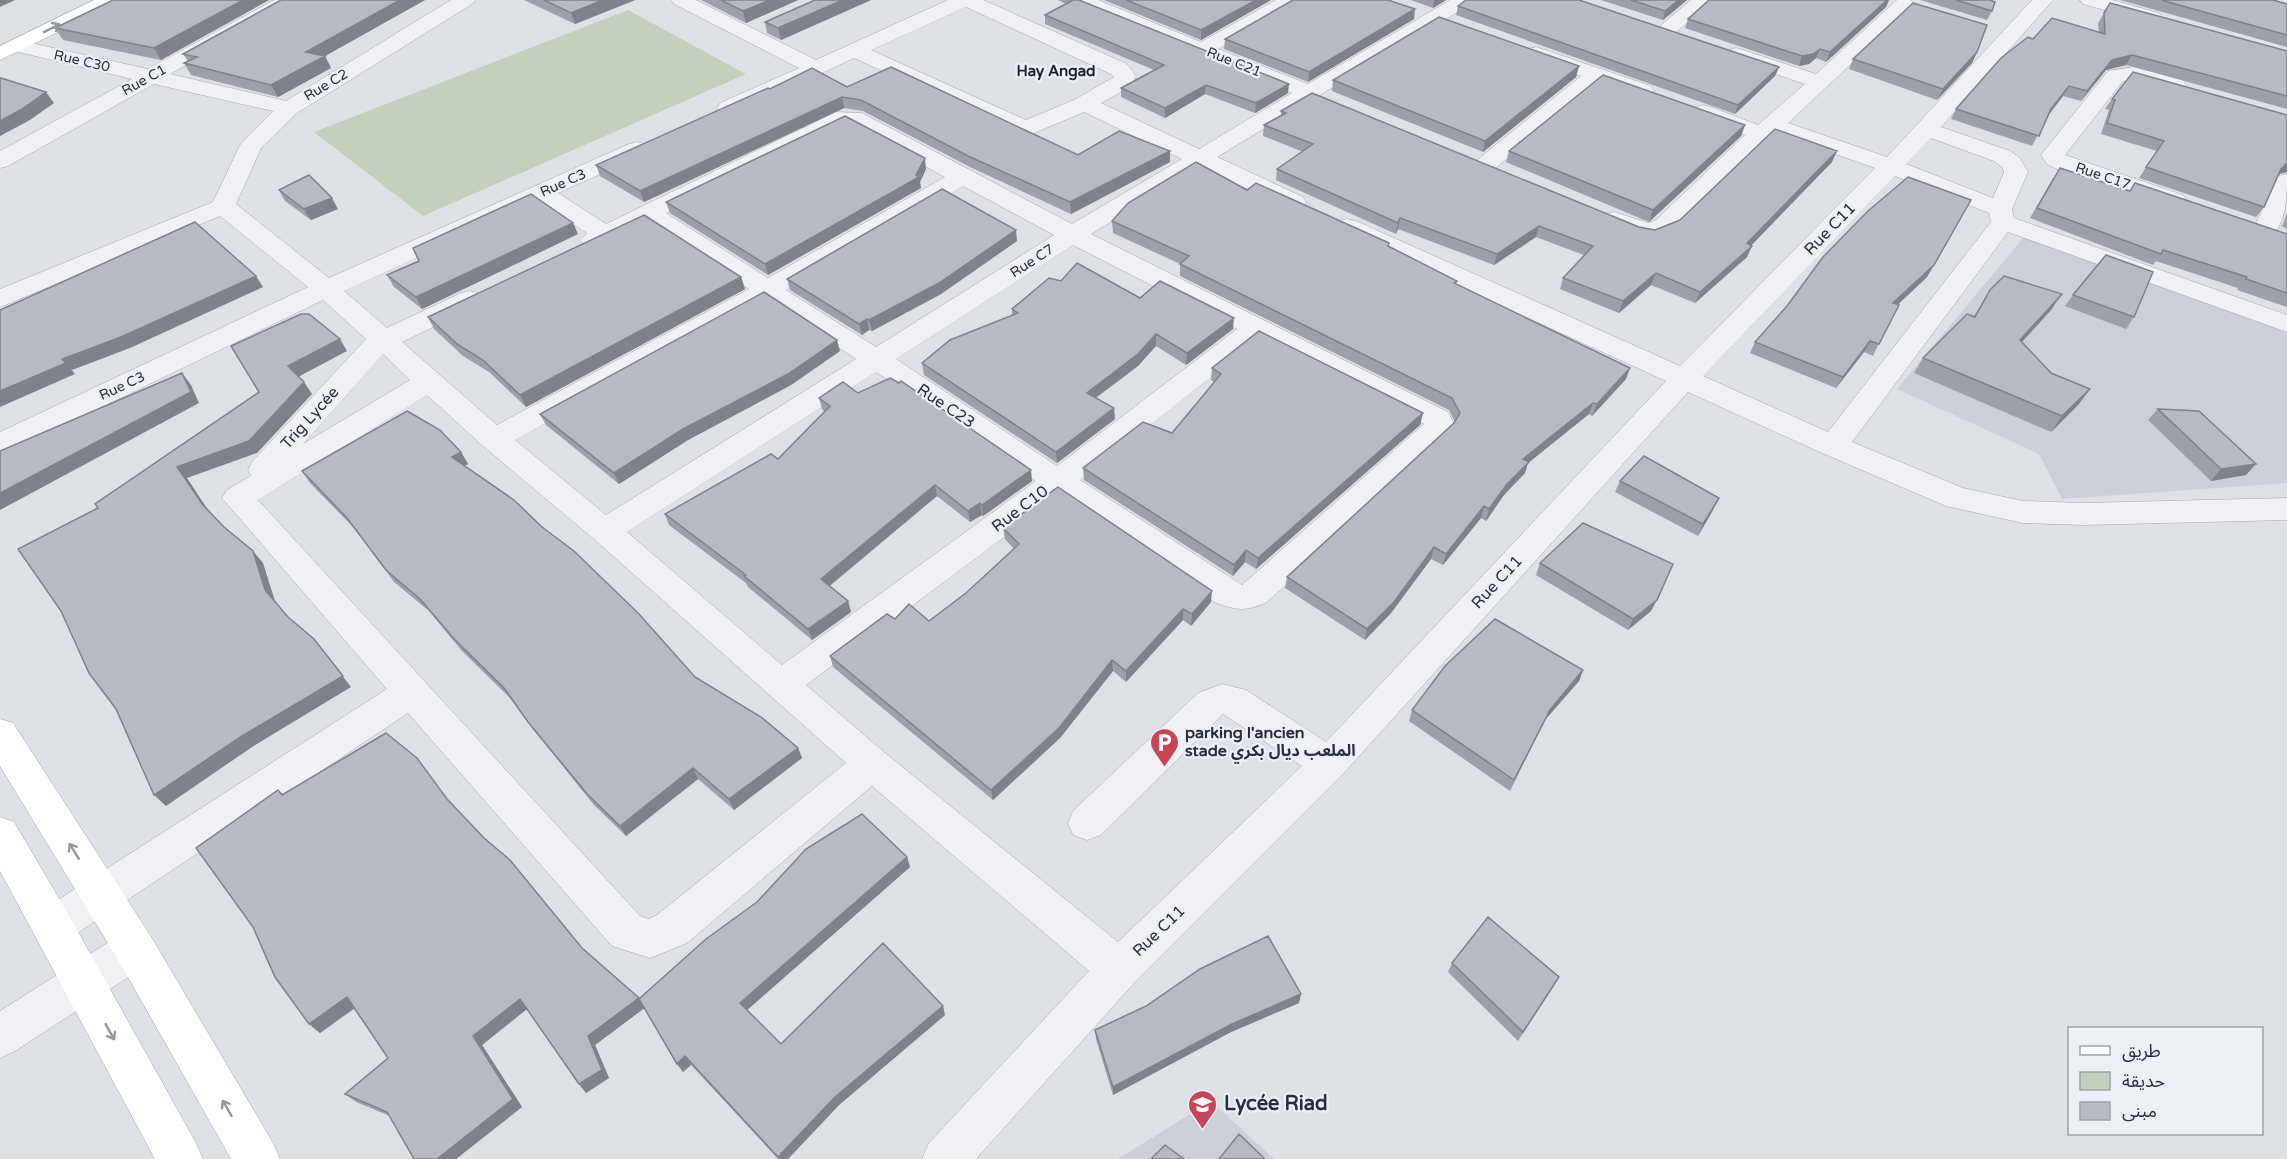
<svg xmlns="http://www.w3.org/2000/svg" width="2287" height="1159" viewBox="0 0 2287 1159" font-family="'Varela Round','Noto Sans Arabic',sans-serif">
  <rect width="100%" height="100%" fill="#dde1e6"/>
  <path fill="#cbd0d8" d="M2024,237L2287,331V483L2062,499L2039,454L1897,389Z
    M1211,1101L1274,1159H1118Z"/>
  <path fill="#c3d0be" d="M628,10L746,74L423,216L314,132Z"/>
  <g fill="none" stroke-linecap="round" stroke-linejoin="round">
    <defs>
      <path id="minor" d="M274,0H298L295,4L170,74L286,101L451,0H475L472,4L297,113L261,148L236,204L329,278L629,144L637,142L645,144L649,149L645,154L558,193L606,224L836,112L862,113L1072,224L1182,159L1084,112L1034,133L1026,135L1018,133L854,58L736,113L728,115L720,113L717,108L720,103L799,68L674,4L671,0H696L816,60L948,0H983L1127,64L1136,76L1130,87L1101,103L1199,149L1292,93L1081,8L1078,0H1098L1201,42L1276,0H1300L1297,4L1218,49L1308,84L1450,0H1474L1471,4L1217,157L1303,197L1306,202L1303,207L1294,209L1285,207L1201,167L1091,234L1448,412L1455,426L1450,433L1267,602C1245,612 1238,610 1216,603L1059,496L806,685L885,753L1118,942L1302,766L1223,714L1101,835L1087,840L1073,835L1068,823L1073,811L1198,693L1222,684L1246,690L1326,742L1666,381L1338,231L1335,226L1338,221L1347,219L1356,221L1680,366L1875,168L1775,133L1674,230L1651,239L1605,224L1602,219L1605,214L1614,212L1649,223L1656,220L1745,135L1695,117L1692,112L1695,107L1703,105L1711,107L1758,125L1805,84L1729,58L1726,54L1729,50L1736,48L1743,50L1816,74L1897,0H1911L1914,4L1911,8L1788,123L1887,157L2032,0H2053L1941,127L2010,151L2020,158L2028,172L2012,209L2014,218L2287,315V332L2008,232L1852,442L1963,488L2023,501L2083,503L2287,498V520L2083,525L2023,523L1946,506L1822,453L1688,392L1342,775L1134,983L976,1159H922L929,1143L1089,971L872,786L687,943L650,958L612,946L408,713L67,940L53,945L39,940L33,926L39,912L387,689L222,498L227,490L251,476L248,470L252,462L366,339L323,300L11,451L0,454V432L308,287L220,216L0,307V289L213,202L240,145L273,111L154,84L8,166L0,168V151L132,79L10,50L7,46L10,42L17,40L148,69ZM966,7L1111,74L1114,77L1076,99L1026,120L871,50ZM841,125H850L945,177L768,278L666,213ZM1931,138L1994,161L2002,167L2004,172L1993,198L1906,164ZM1895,176L1989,213L1991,222L1828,432L1703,376ZM963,186L1054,235L876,347L786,290ZM539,202L587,233L580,240L584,245C605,250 628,232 647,223L749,289L497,425L402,342L479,305L483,299L479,293L470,291L461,293L387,328L344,291ZM1073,245L1237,329L1057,466L896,359ZM767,301L856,359L606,515L515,440ZM1258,340L1424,424L1242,585L1080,480ZM383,354L410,380L303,444ZM876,372L1036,481L782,665L627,532ZM427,395L483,446L594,539L846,763L657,915L649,919L640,916L258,500Z
        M1691,0H1713L1674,34H1660L1657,30L1660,26Z
        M2080,0H2112L2159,13L2162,17L2159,21L2152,23L2083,4Z
        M1536,47L1651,86L1654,91L1651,96L1643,98L1635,96L1599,83L1493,170L1485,172L1477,170L1473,165L1477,160L1581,76L1529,57L1526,53L1529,49Z
        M2134,67L2183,80L2186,85L2183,90C2163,95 2144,78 2123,81L2065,155L2183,195L2186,200L2183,205L2174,207L2165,205L2057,169L2047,164L2041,155L2108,71Z
        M2287,174C2287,197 2287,216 2274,235L2265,237L2256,235L2253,230L2275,181L2279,176Z
        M135,929L150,935L156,949L150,963L15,1051L0,1058V1011L120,935Z"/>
      <path id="major" d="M94,0H119L116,4L0,60V46Z
        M0,719L13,723L150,935L273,1143L280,1159H231L120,963L0,766Z
        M0,817L14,822L67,912L196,1143L203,1159H155L0,871Z"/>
    </defs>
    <use href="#minor" stroke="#a3a8b0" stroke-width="1"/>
    <use href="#major" stroke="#9da5b2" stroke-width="1"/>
    <use href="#minor" fill="#f0f1f5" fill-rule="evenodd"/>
    <use href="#major" fill="#fff" fill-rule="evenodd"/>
  </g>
  <path fill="#9ca0a8" d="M113,0H269L161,60L63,40L55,28Z
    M281,0H425L325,56L331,68L278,97L191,75L184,63L188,61L183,54Z
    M524,0H635L575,24Z
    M701,0H798L746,23Z
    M815,0H871L781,40L767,33L765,22Z
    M1058,0H1080L1288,93L1255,113L1205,94L1165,118L1121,97V88L1154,70L1045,24V15L1066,4Z
    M1104,0H1271L1201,40Z
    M1411,0H1446L1433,8Z
    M1601,0H1687L1663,20Z
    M1709,0H1889L1886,7L1826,62L1816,58L1809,64L1799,66L1685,28L1688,19Z
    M1920,0H1990L1992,11L1987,20Z
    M2120,0H2273L2287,4V47Z
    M2110,3L2287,51V109L2126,65L2106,70L2081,101L2063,96L2048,116L2032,146L1951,119L1956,109L2033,39L2099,32L2098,23Z
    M1458,6L1779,67L1775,76L1735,114L1456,15Z
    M1414,19L1308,82L1224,49L1225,39Z
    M1977,52L1972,63L1937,100L1849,69L1853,59Z
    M1579,66L1576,77L1483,152L1332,91L1333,80Z
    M847,87L1078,155L1170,151V162L1071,214L970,167L863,111L844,108L644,202L600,176L596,165L770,89Z
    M2112,99L2287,115V172L2279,174L2264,207L2256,217L2139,178L2157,151L2101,134L2109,110L2105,109Z
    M1281,111L1639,227L1655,230L1832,162L1751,245L1747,257L1695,303L1651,285L1619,313L1560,289L1563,278L1584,255L1536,237L1494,265L1398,229L1396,234L1276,180L1277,169L1303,152L1263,136L1264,125L1281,115Z
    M1745,125L1741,136L1649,222L1506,162L1509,151Z
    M926,169L920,182L921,188L768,275L670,213L666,202Z
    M2053,178L2130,191L2287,234V307L2237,290L2238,288L2156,261L2153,265L2030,218Z
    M279,190L338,209L311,220L285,201Z
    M1247,190L1389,243L1388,246L1457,281L1456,284L1626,379L1592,416L1589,414L1528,463L1525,473L1504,495L1486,521L1481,518L1443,565L1431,559L1391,613L1365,640L1285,588L1287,577L1455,422L1449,410L1180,276V264L1113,233L1112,221Z
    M1971,200L1927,277L1897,305L1873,356L1864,352L1836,388L1750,353L1755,342Z
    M2287,213V229L2282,226Z
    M573,223L578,234L422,309L394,287L387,275L419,261Z
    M1017,241L941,294L872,331L869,330L862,335L790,290L787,279Z
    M741,277L745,289L526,407L489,372L463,356L434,329L428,317Z
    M1061,281L1140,298L1233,329L1186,365L1156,346L1138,366L1096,398L1115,419L1057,463L924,375L922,363L1012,315V309Z
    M1990,290L2051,310L2022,342L2051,373L2090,389L2078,405L2051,432L1914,373L1923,358L1974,316Z
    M2073,295L2134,317L2126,329L2065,306Z
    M840,351L791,385L688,440L619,484L546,425L540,414Z
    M1212,368L1423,413L1420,425L1256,569L1245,562L1233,576L1084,480L1083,468L1172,433L1214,382L1211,380Z
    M858,393L1032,481L983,516L982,515L970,522L937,496L830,586L848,601L851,612L812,640L748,587L746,583L669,525L665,514L778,459L825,412L822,409L819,398Z
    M2158,409L2246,475L2211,481L2148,420Z
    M461,452L468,464L464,466L695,677L798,748L802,758L734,810L698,779L626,836L594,805L536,733L511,699L462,651L429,611L394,582L355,529L310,483L302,471Z
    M1620,481L1713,510L1698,536L1615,492Z
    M1003,528L1211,602L1191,626L1183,620L1126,682L1113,671L1060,738L993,800L833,667L830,656L895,619L929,621L966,593L1014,549L1005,539Z
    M1540,563L1651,611L1628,630L1536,575Z
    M1583,670L1579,681L1545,720L1510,791L1409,721L1412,710Z
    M278,790L283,794L450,801L582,948L639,998L907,857L910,867L747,1010L781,1044L945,1015L839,1105L788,1159H778L691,1065L683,1072L644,1008L595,1045L609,1078L586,1093L579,1084L527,1009L482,1045L522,1107L456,1159H414L390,1116L356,1102L345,1094L388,1058L354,1009L320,1033L309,1024L253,927Z
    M1452,963L1554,986L1518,1041L1448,972Z
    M1299,1003L1231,1032L1113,1095L1096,1039L1095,1030Z"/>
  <path fill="#7f8288" d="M0,0H15L0,7Z
    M243,0H269L161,60L154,48Z
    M400,0H425L318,60L325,56L331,68L278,97L271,85L306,52Z
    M603,0H635L575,24L571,13Z
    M770,0H798L746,23L743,11Z
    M843,0H871L781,40L778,28Z
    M1256,0H1271L1201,40V30Z
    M1434,0H1446L1433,8Z
    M1679,0H1687L1663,20L1665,11Z
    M1887,0H1889L1886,7L1826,62L1830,52Z
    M1415,9L1414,19L1308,82L1309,72Z
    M1820,49L1816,58L1809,64L1799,66L1802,56Z
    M1977,52L1972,63L1937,100L1943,89Z
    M2132,55L2126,65L2106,70L2081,101L2087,91L2112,60Z
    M1579,66L1576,77L1483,152L1485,141Z
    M1779,67L1775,76L1735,114L1738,105Z
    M1289,84L1288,93L1255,113L1256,103Z
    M1206,85L1205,94L1165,118V108Z
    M2069,86L2063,96L2045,119L2051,109Z
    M46,92L54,103L30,120L0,136V121Z
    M842,97L844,108L644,202L640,191Z
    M1745,125L1741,136L1649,222L1653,210Z
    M1170,151V162L1071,214L1070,202Z
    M1837,151L1832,162L1742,255L1747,243Z
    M925,158L926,169L920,182L921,188L768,275L765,264L916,175Z
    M2287,163V172L2278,174L2281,169Z
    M332,198L338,209L311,220L304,209Z
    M1400,218L1398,229L1396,234L1398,223Z
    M573,223L578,234L422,309L416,297Z
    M1539,226L1536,237L1494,265L1497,254Z
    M1016,230L1017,241L941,294L872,331L869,320Z
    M1752,246L1747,257L1695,303L1700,292Z
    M1934,265L1927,277L1887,315L1893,303Z
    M1656,273L1651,285L1619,313L1623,301Z
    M256,276L263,287L130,348L72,370L62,359Z
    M741,277L745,289L526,407L520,395Z
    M2062,294L2051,310L2009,356L2020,340Z
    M1234,318L1233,329L1186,365L1187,353Z
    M867,319L869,330L862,335L859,324Z
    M1156,334V346L1138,366L1087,404V393Z
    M340,339L347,351L296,378L288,366Z
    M837,340L840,351L791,385L688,440L619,484L614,473L683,429Z
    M1870,341L1864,352L1836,388L1843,377Z
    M66,363L75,374L0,407V391Z
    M1630,368L1626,379L1592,416L1597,404Z
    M182,373L191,385L199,403L0,510V493Z
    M304,382L312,394L257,453L187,478L212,516L203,505L177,467Z
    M2090,389L2078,405L2051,432L2062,416Z
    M1593,403L1589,414L1528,463L1525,473L1504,495L1486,521L1489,509L1523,459Z
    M1114,408L1115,419L1057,463L1056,452Z
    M1423,413L1420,425L1256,569L1258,558Z
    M461,452L468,464L459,469L452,457Z
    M2256,464L2246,475L2211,481L2221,469Z
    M1031,470L1032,481L983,516L982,505Z
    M935,485L937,496L824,590L821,579Z
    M1719,498L1713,510L1698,536L1703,524Z
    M980,503L982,515L970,522L968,511Z
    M1484,506L1481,518L1443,565L1446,554Z
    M1434,547L1431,559L1391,613L1365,640L1367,629Z
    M1246,550L1245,562L1233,576L1234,565Z
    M253,551L263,563L275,601L265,590Z
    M1212,591L1211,602L1191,626L1192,614Z
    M1657,600L1651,611L1628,630L1633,619Z
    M848,601L851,612L812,640L808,629Z
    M1183,609V620L1126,682V671Z
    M314,639L351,687L252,747L166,806L154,795Z
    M1112,660L1113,671L1060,738L993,800L991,790Z
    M1583,670L1579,681L1545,720L1510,791L1550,710Z
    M798,748L802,758L734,810L729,799Z
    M693,768L698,779L626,836L620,826Z
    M907,857L910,867L745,1012L740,1003Z
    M1301,994L1299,1003L1231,1032L1113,1095V1087L1232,1024Z
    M347,997L357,1006L320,1033L309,1024Z
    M639,998L646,1007L595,1045L609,1078L586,1093L579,1084L588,1036Z
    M520,999L528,1008L482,1045L522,1107L456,1159H437L473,1036Z
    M943,1006L945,1015L839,1105L788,1159H779L778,1157L835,1097Z
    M685,1056L691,1065L683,1072L677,1064Z"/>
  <path fill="#b5bac3" stroke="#7f8288" stroke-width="1.5" d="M113,0H243L154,48L55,28Z
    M281,0H400L306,52L325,56L271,85L184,63L197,57L183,54Z
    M544,0H603L571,13Z
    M721,0H770L743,11Z
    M815,0H843L778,28L765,22Z
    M1073,0H1079L1289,84L1256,103L1206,85L1165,108L1121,88L1164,65L1045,15Z
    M1126,0H1256L1201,30Z
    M1293,0H1388L1415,9L1309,72L1225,39Z
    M1466,0H1579L1779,67L1738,105L1458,6Z
    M1631,0H1679L1665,11Z
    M1709,0H1887L1830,52L1820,49L1813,54L1802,56L1688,19Z
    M1956,0H1990L1995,2L1992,11Z
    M2161,0H2273L2287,4V35Z
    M1913,3L1987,25L1977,52L1943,89L1853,59Z
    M2110,3L2287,51V96L2132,55L2112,60L2087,91L2069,86L2051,109L2039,136L1956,109L2001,58L2028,37L2033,39L2052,18L2105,34L2104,13Z
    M1439,17L1579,66L1485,141L1333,80Z
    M891,67L1078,155L1119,131L1170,151L1070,202L968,156L861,100L842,97L640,191L596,165L768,88L770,89L812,68L847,87Z
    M2133,72L2287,115V163L2281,169L2264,207L2146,167L2164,141L2107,123L2115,100L2112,99Z
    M1603,75L1745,125L1653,210L1509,151Z
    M0,78H1L46,92L22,109L0,121Z
    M1312,93L1639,227L1655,230L1680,220L1775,129L1837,151L1747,243L1752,246L1700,292L1656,273L1623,301L1563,278L1593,246L1539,226L1497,254L1400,218L1398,223L1277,169L1313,144L1264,125L1286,113L1281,111Z
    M845,116L925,158L916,175L919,177L765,264L666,202Z
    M1196,162L1247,190L1256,183L1389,243L1388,246L1457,281L1454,283L1630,368L1597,404L1593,403L1523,459L1529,462L1507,484L1489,509L1484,506L1446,554L1434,547L1394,602L1367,629L1287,577L1454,423L1460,413L1452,398L1180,264L1189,256L1112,221L1128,203Z
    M2060,168L2130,191L2135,183L2287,234V293L2246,279L2247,277L2163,250L2161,254L2037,208Z
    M309,175L332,198L304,209L279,190Z
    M1908,177L1971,200L1934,265L1893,303L1899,305L1879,344L1870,341L1843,377L1755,342L1787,306L1823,257L1868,211Z
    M942,189L1016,230L939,283L869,320L867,319L859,324L787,279Z
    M531,194L573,223L416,297L387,275L419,261L413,248Z
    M644,215L741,277L520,395L483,360L457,344L428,317Z
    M195,222L256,276L121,337L62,359L66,363L0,391V310Z
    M2106,255L2153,272L2134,317L2073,295Z
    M1077,263L1140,298L1160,281L1234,318L1187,353L1156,334L1138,354L1087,393L1114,408L1056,452L922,363L950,340L1018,313L1012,309L1049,278L1061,281Z
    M2004,276L2062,294L2020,340L2051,373L2090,389L2062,416L1923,358L1967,314L1975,317L1990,290Z
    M764,292L837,340L788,374L683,429L614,473L540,414Z
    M301,314H309L340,339L288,366L304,382L249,441L177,467L203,505L224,527L253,551L265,590L288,617L314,639L343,676L242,736L154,795L116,709L89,673L61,611L18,549L98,508L95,504L259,392L231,346Z
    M1259,331L1423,413L1258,558L1246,550L1234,565L1083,468L1143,422L1172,433L1221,374L1212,368Z
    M182,373L191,392L0,493V451Z
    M890,378L899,383L901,381L1031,470L982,505L980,503L968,511L935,485L821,579L848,601L808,629L744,576L746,575L665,514L771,454L778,459L830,406L819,398L843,382L858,393Z
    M2158,409L2199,411L2256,464L2221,469Z
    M407,411L440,430L461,452L452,457L514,500L542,527L574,551L639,614L695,677L761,717L798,748L729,799L693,768L620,826L588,795L528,722L504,688L455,640L421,600L386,570L347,518L302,471Z
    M1644,456L1719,498L1703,524L1620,481Z
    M1058,487L1212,591L1192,614L1183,609L1126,671L1112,660L1059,728L991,790L830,656L887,614L895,619L909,604L929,621L966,593L1019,544L1003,528Z
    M1583,523L1673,564L1657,600L1633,619L1540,563Z
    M1495,619L1583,670L1550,710L1514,780L1412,710L1445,666Z
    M386,733L417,758L447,799L484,838L510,860L582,948L639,998L588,1036L602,1070L579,1084L520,999L473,1036L513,1099L437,1159H414L387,1112L345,1094L388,1058L347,997L309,1024L275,977L253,927L196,848L278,790L282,795Z
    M862,814L907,857L740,1003L781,1044L883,943L943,1006L835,1097L778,1157L685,1056L677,1064L639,999L706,939L757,902L806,849Z
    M1488,917L1559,977L1523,1032L1452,963Z
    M1268,936L1301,994L1232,1024L1113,1087L1095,1030L1146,1006L1200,969Z
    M1239,1134L1265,1159H1219Z
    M1165,1145L1184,1159H1151Z"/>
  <defs><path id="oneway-shaft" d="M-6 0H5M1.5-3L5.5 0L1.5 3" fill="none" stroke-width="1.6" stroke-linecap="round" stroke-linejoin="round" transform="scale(1.5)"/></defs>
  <g stroke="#93979e">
    <use href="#oneway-shaft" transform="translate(52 28) rotate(-27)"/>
    <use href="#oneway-shaft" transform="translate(74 851) rotate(-122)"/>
    <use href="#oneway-shaft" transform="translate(110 1032) rotate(61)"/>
    <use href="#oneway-shaft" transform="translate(227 1108) rotate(-120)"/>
  </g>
  <defs>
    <symbol id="parking-pin" viewBox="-11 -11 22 30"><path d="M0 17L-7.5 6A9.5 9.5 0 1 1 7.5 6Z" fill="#c94458" stroke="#ecf0f4"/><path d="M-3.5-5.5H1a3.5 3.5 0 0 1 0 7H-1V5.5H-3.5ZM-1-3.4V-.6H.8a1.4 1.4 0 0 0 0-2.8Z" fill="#fff"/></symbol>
    <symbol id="school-pin" viewBox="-11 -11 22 30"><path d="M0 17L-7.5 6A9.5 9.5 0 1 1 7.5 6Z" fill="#c94458" stroke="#ecf0f4"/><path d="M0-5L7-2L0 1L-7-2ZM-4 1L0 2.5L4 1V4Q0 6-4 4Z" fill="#fff"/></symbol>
  </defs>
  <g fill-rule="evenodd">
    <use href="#parking-pin" x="1148" y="726" width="33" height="45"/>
    <use href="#school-pin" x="1186" y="1088" width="33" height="45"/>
  </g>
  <g text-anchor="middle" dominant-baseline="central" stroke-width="4.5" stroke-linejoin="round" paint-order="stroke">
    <g font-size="14" fill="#272f3c" stroke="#ecf0f4">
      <text transform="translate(82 61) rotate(13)">Rue C30</text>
      <text transform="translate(1234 62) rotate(22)">Rue C21</text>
      <text transform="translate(144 80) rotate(-29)">Rue C1</text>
      <text transform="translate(326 85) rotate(-31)">Rue C2</text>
      <text transform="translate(2103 176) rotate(19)">Rue C17</text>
      <text transform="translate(563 183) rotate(-24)">Rue C3</text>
      <text transform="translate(1032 261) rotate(-33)">Rue C7</text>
      <text transform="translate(122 386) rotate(-25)">Rue C3</text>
    </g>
    <g font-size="15" font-weight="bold" fill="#19202d" stroke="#ecf0f4">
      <text x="1056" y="71">Hay Angad</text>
    </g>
    <g font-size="16" fill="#272f3c" stroke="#ecf0f4">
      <text transform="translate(1830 229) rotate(-46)">Rue C11</text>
      <text transform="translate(946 406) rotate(34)">Rue C23</text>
      <text transform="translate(310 418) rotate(-48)">Trig Lycée</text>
      <text transform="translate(1020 509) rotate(-37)">Rue C10</text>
      <text transform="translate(1497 582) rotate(-47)">Rue C11</text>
      <text transform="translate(1159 931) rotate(-44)">Rue C11</text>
    </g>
    <g font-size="16" font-weight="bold" fill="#272f3c" stroke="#ecf0f4" text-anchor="start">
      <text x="1185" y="733">parking l'ancien<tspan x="1185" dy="18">stade الملعب ديال بكري</tspan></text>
    </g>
    <g font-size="20" font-weight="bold" fill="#272f3c" stroke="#ecf0f4" text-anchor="start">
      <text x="1224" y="1104">Lycée Riad</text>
    </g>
  </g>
  <rect x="2068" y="1027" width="195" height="108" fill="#ecf0f4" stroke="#9da3aa" stroke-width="1.5"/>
  <rect x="2080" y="1046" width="30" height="9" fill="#ffffff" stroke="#9da3aa" stroke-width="1.5"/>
  <text x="2122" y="1057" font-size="18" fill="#272f3c">طريق</text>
  <rect x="2080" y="1072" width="30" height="18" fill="#c3d0be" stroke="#9da3aa" stroke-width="1.5"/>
  <text x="2122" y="1087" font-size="18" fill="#272f3c">حديقة</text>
  <rect x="2080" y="1102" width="30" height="18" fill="#b5bac3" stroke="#9da3aa" stroke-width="1.5"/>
  <text x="2122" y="1117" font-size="18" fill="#272f3c">مبنى</text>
</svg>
